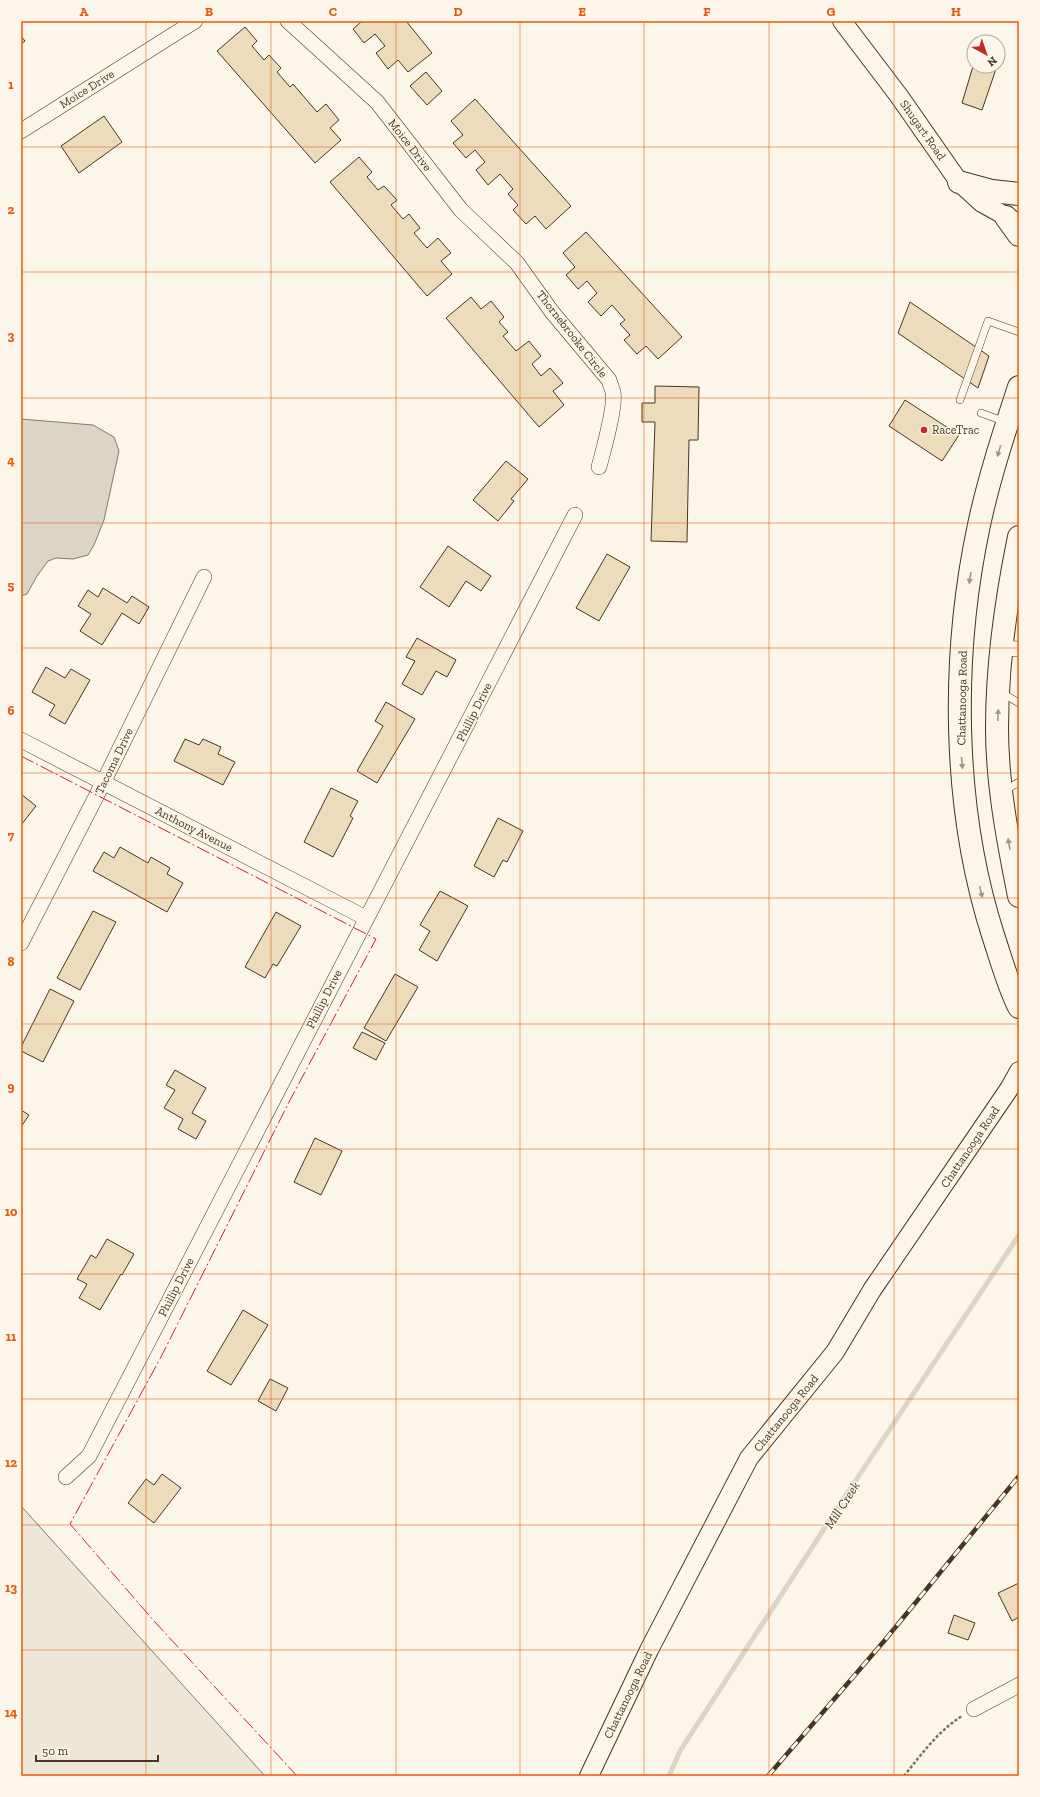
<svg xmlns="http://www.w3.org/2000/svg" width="1040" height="1797" viewBox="0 0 1040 1797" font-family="'Zilla Slab',serif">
  <rect width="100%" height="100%" fill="#fbf6e9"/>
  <path fill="#ede6d9" stroke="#887966" d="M21,1506L265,1776H21Z"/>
  <path fill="#dcd4c6" stroke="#887966" d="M21,419L93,425L114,437L119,451L104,520L94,545L88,555L73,559L56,558L48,561L37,576L27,594L21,596Z"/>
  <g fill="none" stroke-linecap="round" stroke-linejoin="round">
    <path stroke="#dcd4c6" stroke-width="5" d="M669,1776L680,1751L846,1495L1019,1235"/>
  </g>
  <path fill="#ecdcbc" stroke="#4a3520" d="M362,21H406L432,53L408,72L398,60L388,69L376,53L385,46L375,34L364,43L353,29Z
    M245,27L257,41L252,46L264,60L269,55L281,68L277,72L290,87L293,84L317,112L326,104L339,120L330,128L341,140L315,163L217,51Z
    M21,36L25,41L21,44Z
    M974,63V66H987L996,69L982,110L962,103Z
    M426,72L442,91L427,105L410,86Z
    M475,99L571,206L546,229L535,216L526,224L513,210L518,205L508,194L513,189L500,174L488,185L476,170L485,162L475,150L466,158L453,143L463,135L451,121Z
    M104,116L122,142L79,173L61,146Z
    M359,157L372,172L367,177L378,190L384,186L397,200L391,205L403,219L409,214L420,228L414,233L427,248L438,238L451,253L441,261L452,274L427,296L330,182Z
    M586,232L682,337L658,359L646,346L637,354L624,340L630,335L620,324L625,320L612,305L601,316L588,302L597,293L587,281L578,289L566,275L575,267L563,253Z
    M471,297L481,309L491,301L504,317L499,322L508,332L503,336L516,351L529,341L541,356L532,364L541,376L550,368L563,383L553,391L564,405L539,427L446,318Z
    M910,302L989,356L978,388L898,333Z
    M655,386L699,387L698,440H689L687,542L651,541L655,422H642V403H655Z
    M905,400L959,435L942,461L889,426Z
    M506,461L528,479L511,499L514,501L498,521L473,500Z
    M448,546L491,576L481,591L466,581L449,607L420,587Z
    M607,554L630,567L599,621L576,608Z
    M103,588L127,603L132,596L149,607L139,624L122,613L102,645L80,631L91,614L78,606L88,590L98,597Z
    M417,638L456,660L447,677L436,671L422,695L402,684L415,661L406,657Z
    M46,667L65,678L71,669L90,680L65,724L49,715L55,705L32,692Z
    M386,702L415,719L377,783L357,771L383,726L375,721Z
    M185,739L199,745L203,739L221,747L218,754L235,762L223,785L174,761Z
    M331,788L358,801L350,816L353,818L333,857L304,842Z
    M21,794L36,806L21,825Z
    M498,818L523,831L507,862L503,860L494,877L474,866Z
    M120,847L148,863L151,857L170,868L167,874L183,883L167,912L93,871L104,852L114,858Z
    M440,891L468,906L437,961L419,950L430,931L420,925Z
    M93,911L116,922L80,990L57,978Z
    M276,912L301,926L277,966L273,964L265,978L245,967Z
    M395,974L418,987L386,1041L364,1028Z
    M50,989L74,1001L43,1062L21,1051V1047Z
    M362,1032L385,1043L376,1060L353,1048Z
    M175,1070L206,1088L192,1113L206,1121L196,1139L178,1129L183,1119L164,1108L175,1090L166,1085Z
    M21,1110L29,1115L21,1127Z
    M315,1138L342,1151L321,1195L294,1182Z
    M107,1239L134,1254L122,1275L121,1274L100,1310L79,1298L87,1284L77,1279L91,1255L96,1258Z
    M243,1310L268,1325L231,1385L207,1371Z
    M270,1379L288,1388L276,1411L258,1401Z
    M162,1474L181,1488L154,1523L128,1503L146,1479L154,1485Z
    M1019,1583V1617L1012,1621L998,1593Z
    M954,1615L975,1623L968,1640L948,1633Z"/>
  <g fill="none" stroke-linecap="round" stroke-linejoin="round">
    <defs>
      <path id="service" d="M960,400L988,321L1019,332
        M981,413L1006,422
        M1002,693L1019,703
        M1004,791L1019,782"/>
      <path id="minor" d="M288,21L377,102L461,210L517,263L552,312L609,380C610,384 612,388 613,392C616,407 603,451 599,467
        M21,131L195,21
        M1002,648L1019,649
        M21,740L366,918
        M21,943L103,783L204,577
        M66,1477L89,1456L575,515
        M974,1709L1019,1685"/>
      <path id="tertiary" d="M842,21L899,96L959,182L982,203L1018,223
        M589,1776L649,1650L749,1458L835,1352L872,1290L1009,1089L1019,1071"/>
      <path id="primary" d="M959,182L992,191L1019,194
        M1006,217L1019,235"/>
      <path id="trunk" d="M1019,387C1004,433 989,478 979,525C951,656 952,807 993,935C1001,959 1008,985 1019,1007
        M1019,537C1006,600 997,664 997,728C997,784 1008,841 1019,896"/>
    </defs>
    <use href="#service" stroke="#4a3520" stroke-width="8"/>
    <use href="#minor" stroke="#4a3520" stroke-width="16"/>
    <use href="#tertiary" stroke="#4a3520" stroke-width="20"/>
    <use href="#primary" stroke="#4a3520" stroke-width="24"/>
    <use href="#trunk" stroke="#4a3520" stroke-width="24"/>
    <path stroke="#7f6f5c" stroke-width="2.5" stroke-dasharray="3 2" stroke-linecap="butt" d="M904,1776C921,1755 938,1731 962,1716"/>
    <use href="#service" stroke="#fbf6e9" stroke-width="7"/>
    <use href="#minor" stroke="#fbf6e9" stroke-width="15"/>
    <use href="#tertiary" stroke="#fbf6e9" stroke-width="18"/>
    <use href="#primary" stroke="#fbf6e9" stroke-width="22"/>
    <use href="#trunk" stroke="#fbf6e9" stroke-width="22"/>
    <defs>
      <path id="rail" d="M768,1776L885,1640L1019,1476"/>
    </defs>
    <use href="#rail" stroke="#4a3520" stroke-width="4.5"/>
    <use href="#rail" stroke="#fbf6e9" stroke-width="3" stroke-dasharray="9" stroke-linecap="butt"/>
    <path stroke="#c62828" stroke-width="1" stroke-dasharray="14 3 2 3" stroke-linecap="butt" d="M21,756L376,939L289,1102L161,1357L70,1524L154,1621L297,1776"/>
  </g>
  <defs><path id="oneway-solid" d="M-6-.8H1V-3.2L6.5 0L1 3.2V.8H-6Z"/></defs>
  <g fill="#a29684">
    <use href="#oneway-solid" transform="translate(999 451) rotate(106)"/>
    <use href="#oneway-solid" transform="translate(970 578) rotate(99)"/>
    <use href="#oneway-solid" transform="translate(998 715) rotate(-88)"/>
    <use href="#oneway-solid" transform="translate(962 763) rotate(85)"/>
    <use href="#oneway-solid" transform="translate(1009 844) rotate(-100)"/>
    <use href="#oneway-solid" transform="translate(981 892) rotate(76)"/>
  </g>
  <path fill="none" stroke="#e8590c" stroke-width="1" stroke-opacity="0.55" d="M146,21V1776M271,21V1776M396,21V1776M520,21V1776M644,21V1776M769,21V1776M894,21V1776M21,147H1019M21,272H1019M21,398H1019M21,523H1019M21,648H1019M21,773H1019M21,898H1019M21,1024H1019M21,1149H1019M21,1274H1019M21,1399H1019M21,1525H1019M21,1650H1019"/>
  <circle fill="#c62828" stroke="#fbf6e9" stroke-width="1.5" cx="924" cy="430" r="4"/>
  <g text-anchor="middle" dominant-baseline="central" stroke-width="3" stroke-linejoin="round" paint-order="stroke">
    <g font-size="12" fill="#4a3520" stroke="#fbf6e9">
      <text transform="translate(87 89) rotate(-32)">Moice Drive</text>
      <text transform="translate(923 130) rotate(55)">Shugart Road</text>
      <text transform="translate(410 145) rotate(52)">Moice Drive</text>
      <text transform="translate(572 334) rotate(52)">Thornebrooke Circle</text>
      <text transform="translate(962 698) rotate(-89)">Chattanooga Road</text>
      <text transform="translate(474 712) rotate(-63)">Phillip Drive</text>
      <text transform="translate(114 761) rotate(-64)">Tacoma Drive</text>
      <text transform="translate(194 829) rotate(27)">Anthony Avenue</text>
      <text transform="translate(324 999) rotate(-63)">Phillip Drive</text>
      <text transform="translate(970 1147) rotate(-56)">Chattanooga Road</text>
      <text transform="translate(176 1287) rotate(-63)">Phillip Drive</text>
      <text transform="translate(786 1413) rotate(-51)">Chattanooga Road</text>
      <text transform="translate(628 1695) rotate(-64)">Chattanooga Road</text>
    </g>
    <g font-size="12" fill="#4a3520" stroke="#fbf6e9" text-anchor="start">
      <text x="932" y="430">RaceTrac</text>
    </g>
    <g font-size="13" font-style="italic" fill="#4a3520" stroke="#fbf6e9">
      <text transform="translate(842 1505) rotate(-57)">Mill Creek</text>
    </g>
  </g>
  <rect width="1040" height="1797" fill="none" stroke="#fbf6e9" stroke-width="44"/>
  <g transform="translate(986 54) rotate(140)"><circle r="19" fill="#fbf6e9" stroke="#b4a999"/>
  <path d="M0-3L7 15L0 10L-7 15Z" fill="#c62828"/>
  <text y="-6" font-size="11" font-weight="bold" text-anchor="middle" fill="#4a3520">N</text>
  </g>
  <path d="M36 1755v6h122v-6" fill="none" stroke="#4a3520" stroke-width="2"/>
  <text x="42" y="1755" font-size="12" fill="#4a3520" stroke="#fbf6e9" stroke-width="3" paint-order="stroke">50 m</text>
  <rect x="22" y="22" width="996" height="1753" fill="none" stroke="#e8590c" stroke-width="1.5"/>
  <g font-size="13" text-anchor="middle" font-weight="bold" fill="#e8590c">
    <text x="84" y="16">A</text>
    <text x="209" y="16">B</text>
    <text x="333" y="16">C</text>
    <text x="458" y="16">D</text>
    <text x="582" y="16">E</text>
    <text x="707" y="16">F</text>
    <text x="831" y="16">G</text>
    <text x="956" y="16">H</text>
    <text x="11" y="89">1</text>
    <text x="11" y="214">2</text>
    <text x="11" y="340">3</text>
    <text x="11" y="465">4</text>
    <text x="11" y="590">5</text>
    <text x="11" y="715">6</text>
    <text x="11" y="840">7</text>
    <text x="11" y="966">8</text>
    <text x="11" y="1091">9</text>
    <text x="11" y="1216">10</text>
    <text x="11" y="1341">11</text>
    <text x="11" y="1467">12</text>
    <text x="11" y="1592">13</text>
    <text x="11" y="1717">14</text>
  </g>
</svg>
